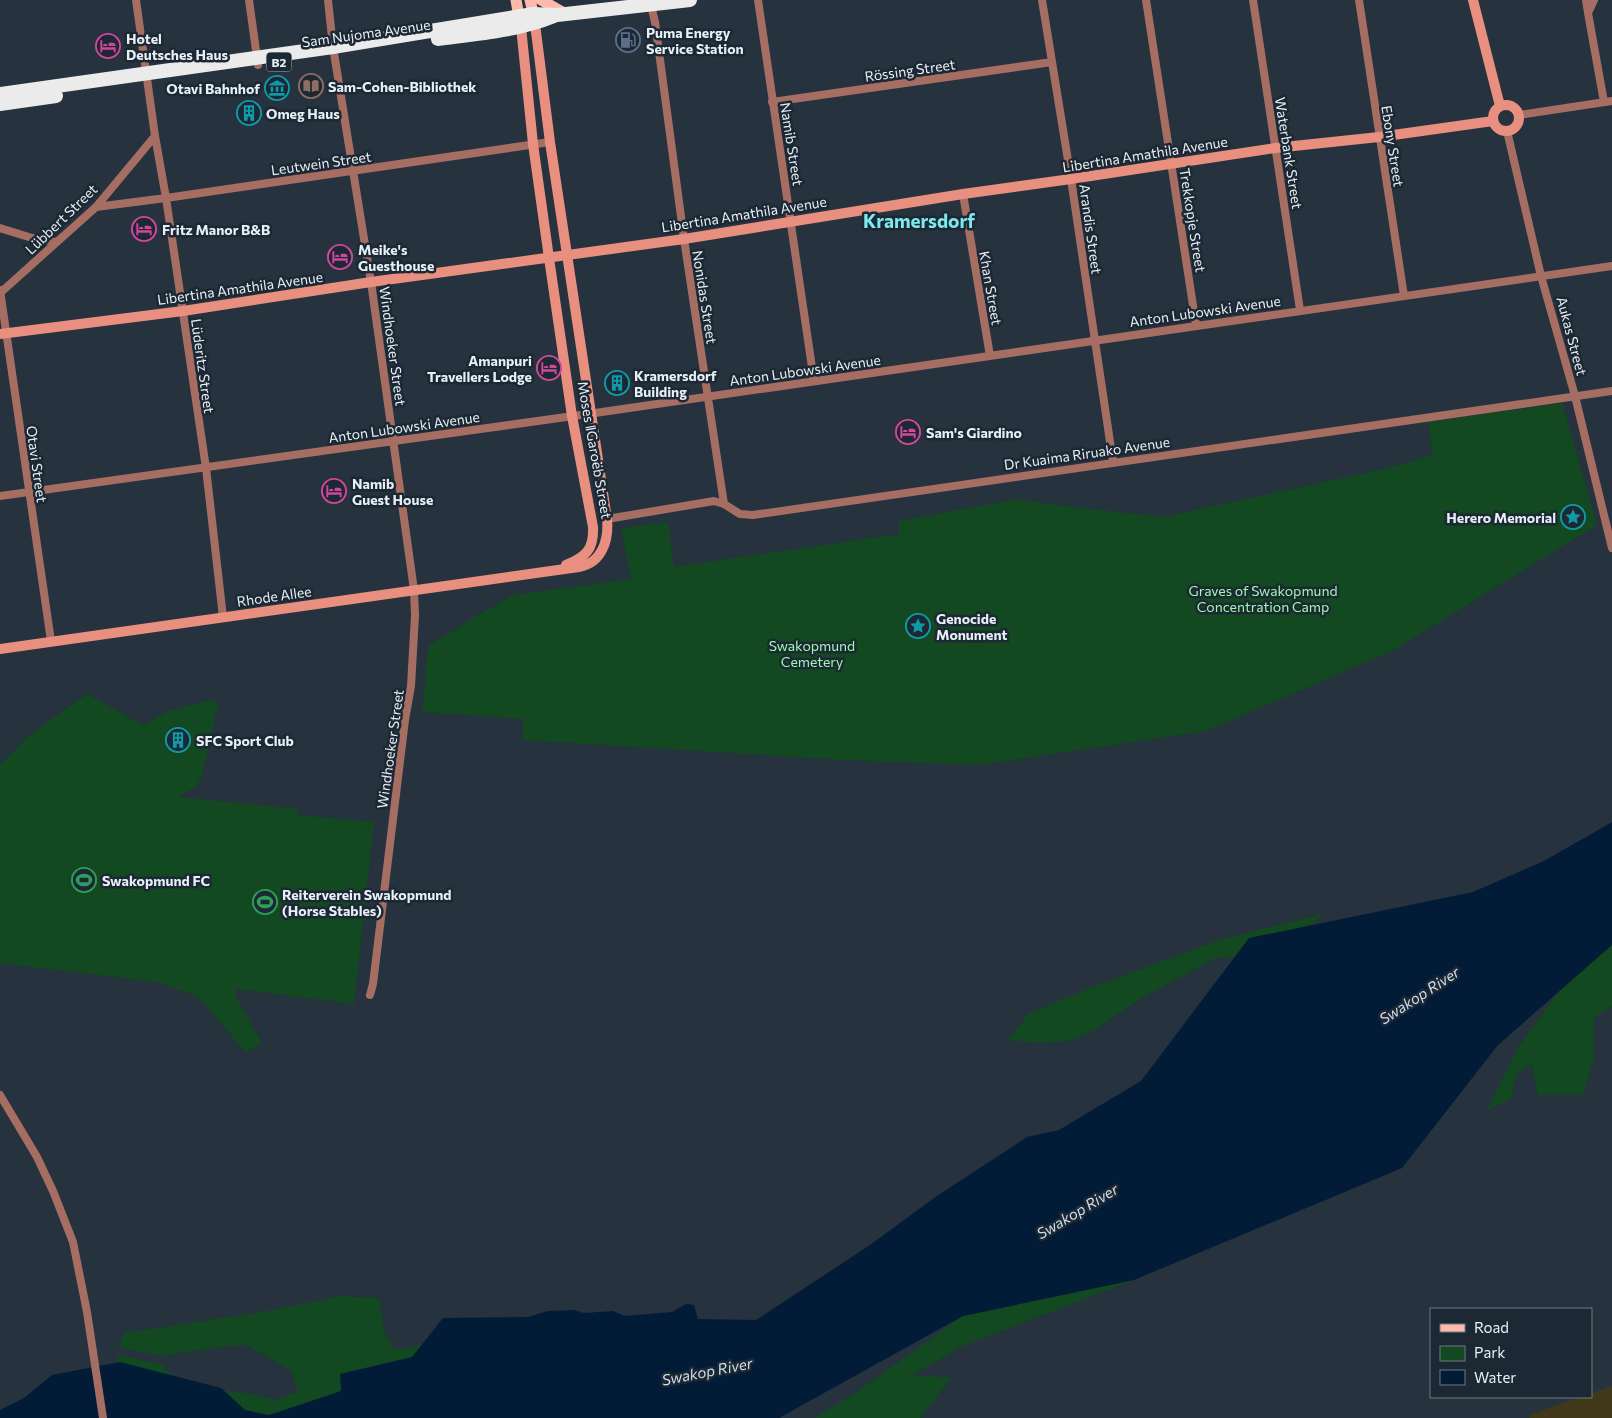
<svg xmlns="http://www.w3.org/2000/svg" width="1612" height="1418" viewBox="0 0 1612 1418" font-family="Commissioner,sans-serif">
  <rect width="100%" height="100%" fill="#26323d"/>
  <path fill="#124920" d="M1562,403L1597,525L1392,651L1206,731L979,765L843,760L523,740V719L422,712L428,646L473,618L513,595L631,579L621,528L668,522L674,567L899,534V521L1018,499L1048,504L1163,517L1380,470L1433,455L1428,422Z
    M87,694L143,725L171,710L212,700L218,704L203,773L196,787L178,797L298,809V815L374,822L354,1004L236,989L235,995L262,1043L245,1052L199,997L156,982L0,963V765L28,736Z
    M1325,913L1292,940L1263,955L1216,958L1138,1000L1096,1029L1070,1041L1040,1043L1008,1040L1028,1014L1085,990L1216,941Z
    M1612,938V1006L1594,1018V1058L1584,1095H1538L1532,1064L1517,1074L1511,1099L1487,1110L1518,1048L1582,959Z
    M1134,1280L960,1347L912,1376L952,1377L920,1418H814L851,1396L963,1316Z
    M342,1296L379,1298L384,1331L395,1350L462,1337L356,1381L293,1418H221L110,1376L119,1355L161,1364L183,1387L247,1393L276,1400L297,1392L292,1371L246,1345L226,1346L161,1356L119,1347L124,1333L262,1312Z"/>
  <path fill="#403818" d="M1612,1386V1418H1529L1532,1414L1580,1397H1591V1393Z"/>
  <path fill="#021c38" d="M1612,822V945L1498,1045L1402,1168L1134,1280L963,1316L779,1418H0V1410L24,1398L52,1375L120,1362L221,1388L245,1410L269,1415L341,1391L340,1374L412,1357L443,1318L528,1317L548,1311L574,1310L584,1313L613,1311L625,1316L672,1312L686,1304L694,1305L698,1319L756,1320L870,1245L934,1198L1027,1137L1059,1130L1141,1081L1249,938L1473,892L1544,861Z"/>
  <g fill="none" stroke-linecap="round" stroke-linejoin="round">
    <path stroke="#a66e63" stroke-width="8" d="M136,0L155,136L166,198L206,468L223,617
      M249,0L258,65
      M328,0L333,47L371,282L414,590L415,616L411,686L405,720L373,984L370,995
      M758,0L814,381
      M1042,0L1071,179L1113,462
      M1146,0L1196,325
      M1253,0L1300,310
      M1359,0L1404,296
      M1586,0L1588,13
      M1594,0L1588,13L1604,102
      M651,5L655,22L684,239L724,504
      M772,102L1052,62
      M1519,115L1612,101
      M1507,131L1541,276L1575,396L1612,548
      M963,194L990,356
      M96,207L166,198L550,142
      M0,228L32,238L56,242
      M0,290L51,641
      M0,293L96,207L155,136
      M0,496L595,413L1612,266
      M607,519L714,501L724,504L740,514L753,515L1612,391
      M0,1095L37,1157L53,1191L73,1242L87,1312L103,1418"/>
    <path stroke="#e98f7f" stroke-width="10" d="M1473,0L1500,106
      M521,27L533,144L549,258L572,416L593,527C594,549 586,557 566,565
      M1493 118a13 13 0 1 1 26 0a13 13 0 1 1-26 0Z
      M0,334L183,311L371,282L684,239L963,194L1071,179L1275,148L1379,137L1493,121
      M0,649L579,567C602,563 609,540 607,519L550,142L535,24"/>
    <path stroke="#ffb9ab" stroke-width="11" d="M516,0L520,23
      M530,0L535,20
      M541,0L566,14"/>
    <path stroke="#ebebeb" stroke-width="14" d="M438,39C477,34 517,31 554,16
      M0,94L333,47L533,14L557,15L690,0
      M0,104L56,96"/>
  </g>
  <defs>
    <symbol id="fuel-ring" viewBox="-11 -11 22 22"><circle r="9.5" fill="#1c2833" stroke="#5c6f8a" stroke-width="1.5"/><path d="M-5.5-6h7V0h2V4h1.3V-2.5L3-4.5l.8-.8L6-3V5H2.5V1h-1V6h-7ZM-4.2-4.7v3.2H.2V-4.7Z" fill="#5c6f8a"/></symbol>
    <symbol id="hotel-ring" viewBox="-11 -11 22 22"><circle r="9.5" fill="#1c2833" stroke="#d1479c" stroke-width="1.5"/><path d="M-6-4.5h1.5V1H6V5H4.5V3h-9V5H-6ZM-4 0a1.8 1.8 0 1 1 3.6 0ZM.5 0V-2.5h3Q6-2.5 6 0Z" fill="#d1479c"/></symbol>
    <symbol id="library-ring" viewBox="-11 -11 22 22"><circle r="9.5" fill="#1c2833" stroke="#8d6e63" stroke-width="1.5"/><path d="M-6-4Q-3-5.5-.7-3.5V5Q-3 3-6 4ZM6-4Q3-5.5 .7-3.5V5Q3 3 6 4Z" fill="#8d6e63"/></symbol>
    <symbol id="museum-ring" viewBox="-11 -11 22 22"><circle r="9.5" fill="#1c2833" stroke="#0f9aa8" stroke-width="1.5"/><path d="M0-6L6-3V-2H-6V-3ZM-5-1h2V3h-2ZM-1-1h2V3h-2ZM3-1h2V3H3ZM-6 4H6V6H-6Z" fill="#0f9aa8"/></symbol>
    <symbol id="building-ring" viewBox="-11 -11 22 22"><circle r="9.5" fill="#1c2833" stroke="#0f9aa8" stroke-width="1.5"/><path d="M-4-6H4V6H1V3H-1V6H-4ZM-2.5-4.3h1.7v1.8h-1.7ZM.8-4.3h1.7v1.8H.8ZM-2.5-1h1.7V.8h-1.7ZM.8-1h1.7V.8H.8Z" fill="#0f9aa8"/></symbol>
    <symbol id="sight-ring" viewBox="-11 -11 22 22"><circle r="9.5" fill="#1c2833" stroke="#0f9aa8" stroke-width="1.5"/><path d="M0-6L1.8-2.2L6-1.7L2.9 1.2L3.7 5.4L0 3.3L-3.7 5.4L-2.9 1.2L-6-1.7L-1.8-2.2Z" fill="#0f9aa8"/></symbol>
    <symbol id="stadium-ring" viewBox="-11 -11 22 22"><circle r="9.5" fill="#1c2833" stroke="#2e9e5b" stroke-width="1.5"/><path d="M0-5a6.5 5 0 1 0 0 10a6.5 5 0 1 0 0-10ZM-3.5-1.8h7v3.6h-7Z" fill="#2e9e5b"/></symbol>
  </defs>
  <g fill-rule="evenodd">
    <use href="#fuel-ring" x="614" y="26" width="28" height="28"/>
    <use href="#hotel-ring" x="94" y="32" width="28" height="28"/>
    <use href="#library-ring" x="297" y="72" width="28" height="28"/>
    <use href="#museum-ring" x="263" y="74" width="28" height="28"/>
    <use href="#building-ring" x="235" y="99" width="28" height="28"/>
    <use href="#hotel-ring" x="130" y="215" width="28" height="28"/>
    <use href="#hotel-ring" x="326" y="243" width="28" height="28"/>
    <use href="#hotel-ring" x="535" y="354" width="28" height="28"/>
    <use href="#building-ring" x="603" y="369" width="28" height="28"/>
    <use href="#hotel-ring" x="894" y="418" width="28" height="28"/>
    <use href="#hotel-ring" x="320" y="477" width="28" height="28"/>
    <use href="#sight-ring" x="1559" y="503" width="28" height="28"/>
    <use href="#sight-ring" x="904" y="612" width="28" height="28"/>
    <use href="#building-ring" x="164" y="726" width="28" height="28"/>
    <use href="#stadium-ring" x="70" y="866" width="28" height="28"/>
    <use href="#stadium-ring" x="251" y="888" width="28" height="28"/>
  </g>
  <g text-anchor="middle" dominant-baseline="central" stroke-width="5" stroke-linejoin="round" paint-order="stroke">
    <rect fill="#1c2833" stroke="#abb4bc" stroke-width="1" x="266.5" y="52.5" width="25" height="19" rx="4"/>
    <g font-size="12" font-weight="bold" fill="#e8f0f7">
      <text x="279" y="62">B2</text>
    </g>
    <g font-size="14" font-weight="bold" fill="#e8f0f7" stroke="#1c2833" text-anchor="start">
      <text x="646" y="32">Puma Energy<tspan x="646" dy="16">Service Station</tspan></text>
      <text x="126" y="38">Hotel<tspan x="126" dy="16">Deutsches Haus</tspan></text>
      <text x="328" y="86">Sam-Cohen-Bibliothek</text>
      <text x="260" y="88" text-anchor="end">Otavi Bahnhof</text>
      <text x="266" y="113">Omeg Haus</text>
      <text x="162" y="229">Fritz Manor B&amp;B</text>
      <text x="358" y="249">Meike's<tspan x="358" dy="16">Guesthouse</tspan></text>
      <text x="532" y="360" text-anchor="end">Amanpuri<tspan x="532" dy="16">Travellers Lodge</tspan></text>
      <text x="634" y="375">Kramersdorf<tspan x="634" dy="16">Building</tspan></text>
      <text x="926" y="432">Sam's Giardino</text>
      <text x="352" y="483">Namib<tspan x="352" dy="16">Guest House</tspan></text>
      <text x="1556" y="517" text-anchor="end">Herero Memorial</text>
      <text x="936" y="618">Genocide<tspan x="936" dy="16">Monument</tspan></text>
      <text x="196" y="740">SFC Sport Club</text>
      <text x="102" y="880">Swakopmund FC</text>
      <text x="282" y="894">Reiterverein Swakopmund<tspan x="282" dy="16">(Horse Stables)</tspan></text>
    </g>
    <g font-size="14" fill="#e8f0f7" stroke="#1c2833">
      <text transform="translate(366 33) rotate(-8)">Sam Nujoma Avenue</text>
      <text transform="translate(910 70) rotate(-8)">Rössing Street</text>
      <text transform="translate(792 144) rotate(81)">Namib Street</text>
      <text transform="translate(1393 146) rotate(81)">Ebony Street</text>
      <text transform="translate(1289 153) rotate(81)">Waterbank Street</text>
      <text transform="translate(1145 154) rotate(-9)">Libertina Amathila Avenue</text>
      <text transform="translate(321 163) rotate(-8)">Leutwein Street</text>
      <text transform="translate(744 214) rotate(-9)">Libertina Amathila Avenue</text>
      <text transform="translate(61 219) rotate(-44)">Lübbert Street</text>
      <text transform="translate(1193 220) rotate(81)">Trekkopje Street</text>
      <text transform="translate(1091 229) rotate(82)">Arandis Street</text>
      <text transform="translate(240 288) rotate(-8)">Libertina Amathila Avenue</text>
      <text transform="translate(991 288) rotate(80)">Khan Street</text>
      <text transform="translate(705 297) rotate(81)">Nonidas Street</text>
      <text transform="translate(1205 311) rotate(-8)">Anton Lubowski Avenue</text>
      <text transform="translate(1572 336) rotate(75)">Aukas Street</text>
      <text transform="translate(393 346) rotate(82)">Windhoeker Street</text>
      <text transform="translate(203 366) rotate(82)">Lüderitz Street</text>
      <text transform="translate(805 370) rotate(-8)">Anton Lubowski Avenue</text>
      <text transform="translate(404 427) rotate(-8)">Anton Lubowski Avenue</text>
      <text transform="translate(595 450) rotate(80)">Moses ǁGaroëb Street</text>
      <text transform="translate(1087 453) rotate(-8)">Dr Kuaima Riruako Avenue</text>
      <text transform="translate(37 464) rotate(82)">Otavi Street</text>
      <text transform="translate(274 596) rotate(-8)">Rhode Allee</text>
      <text transform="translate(390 749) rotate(-82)">Windhoeker Street</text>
    </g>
    <g font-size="14" fill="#9ff9ac" stroke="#1c2833">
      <text x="1263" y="590">Graves of Swakopmund<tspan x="1263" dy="16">Concentration Camp</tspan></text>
      <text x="812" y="645">Swakopmund<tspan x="812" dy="16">Cemetery</tspan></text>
    </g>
    <g font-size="15" font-style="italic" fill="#d0deee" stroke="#1c2833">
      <text transform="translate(1419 995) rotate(-33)">Swakop River</text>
      <text transform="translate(1077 1211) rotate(-31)">Swakop River</text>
      <text transform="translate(707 1371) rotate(-11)">Swakop River</text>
    </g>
    <g font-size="19" font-weight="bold" fill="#7de9ed" stroke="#1c2833">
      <text x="919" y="220">Kramersdorf</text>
    </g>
  </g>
  <rect x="1430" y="1308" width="162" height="90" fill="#1c2833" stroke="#6e7881"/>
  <rect x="1440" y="1324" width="25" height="8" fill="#ffb9ab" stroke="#6e7881"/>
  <text x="1474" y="1333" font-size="15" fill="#e8f0f7">Road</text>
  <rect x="1440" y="1346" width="25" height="15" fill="#124920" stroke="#6e7881"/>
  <text x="1474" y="1358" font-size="15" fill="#e8f0f7">Park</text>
  <rect x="1440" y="1370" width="25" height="15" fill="#021c38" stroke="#6e7881"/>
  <text x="1474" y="1383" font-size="15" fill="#e8f0f7">Water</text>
</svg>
